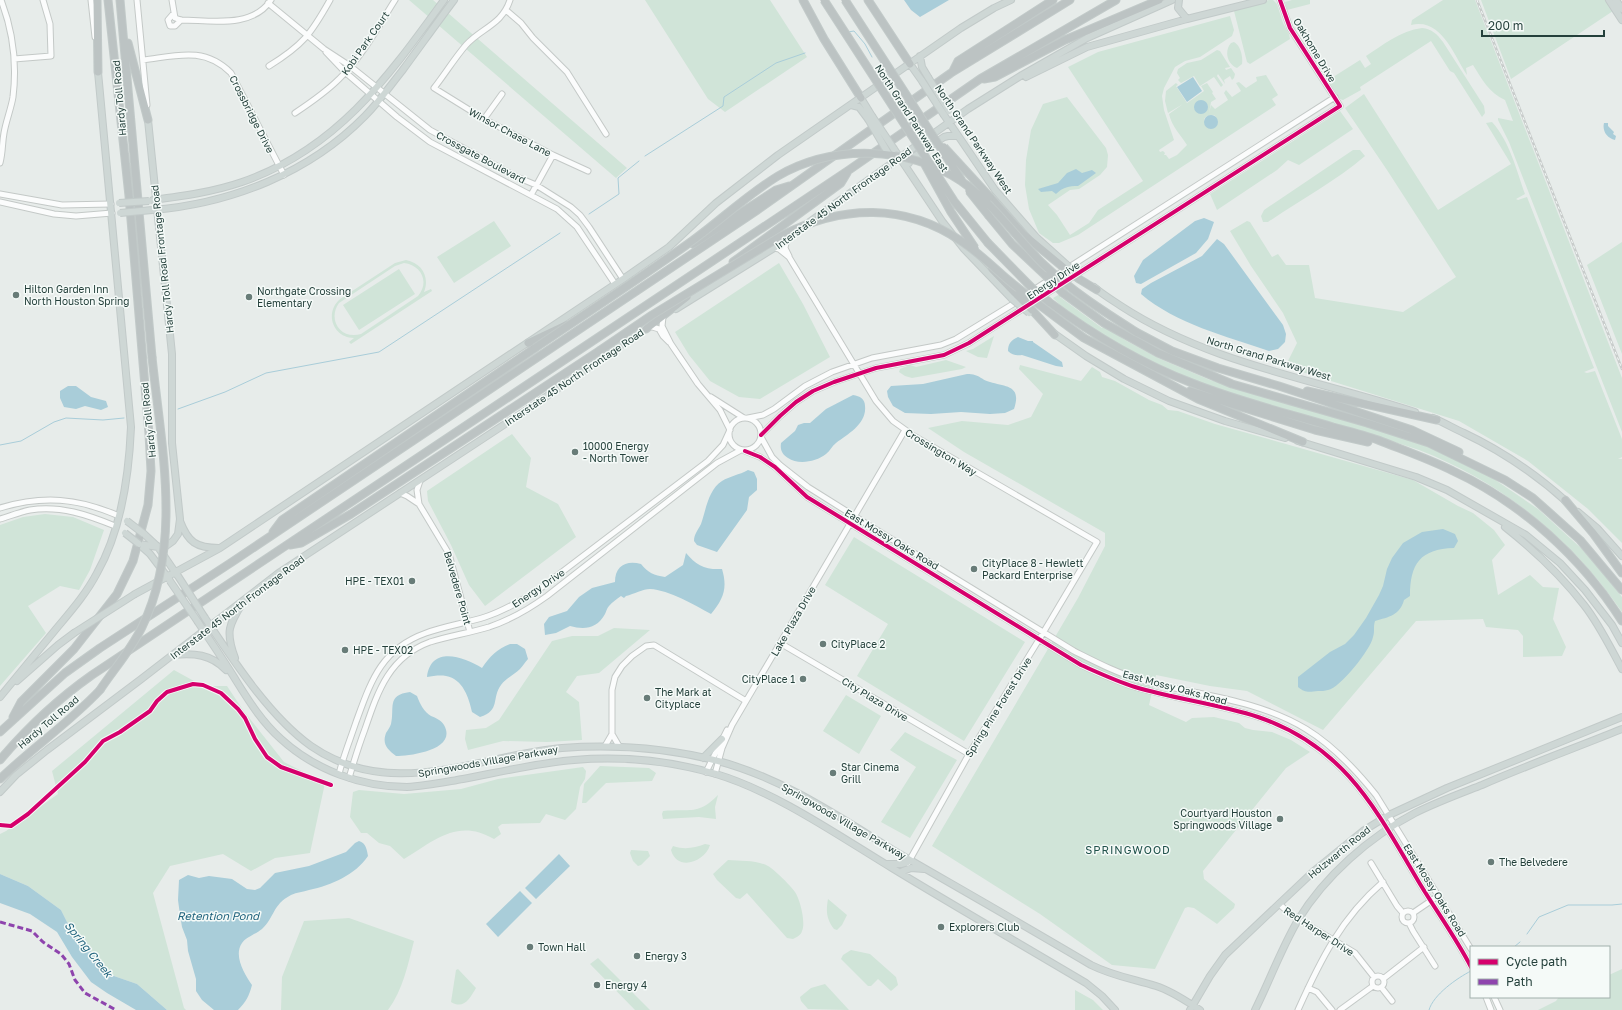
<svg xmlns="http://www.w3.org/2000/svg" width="1622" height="1010" viewBox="0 0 1622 1010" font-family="'Golos Text',sans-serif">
  <rect width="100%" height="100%" fill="#e7ecea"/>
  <path fill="#d0e4d8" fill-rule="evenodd" d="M409,0H433L627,168L616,178Z
    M645,0H770L807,57L725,112L708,99Z
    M1269,0H1273L1277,4L1283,23L1289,34L1290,39L1250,64L1247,62L1234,11L1237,9Z
    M1292,0H1310V4L1287,10L1285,2Z
    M1443,0H1475L1622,378V432L1509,142L1498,120V118L1513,121L1505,100C1489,93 1482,79 1473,65L1466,68L1467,75C1454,55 1441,17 1411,25L1412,20Z
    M1481,0H1606L1613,11L1511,79Z
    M1230,16L1234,30L1232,36L1200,57L1185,61L1175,67L1164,88L1162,96L1164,110L1174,140L1159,150L1160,152L1163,151L1165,153L1164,155H1166L1169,159L1177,155L1187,145C1180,134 1172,127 1169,114L1183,104L1168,113L1165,101L1166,91L1176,83L1178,85L1176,86L1187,103L1204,91L1201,86L1207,83L1213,92L1212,93L1216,99L1211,102L1209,113L1211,105L1215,109L1228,100L1224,93L1226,90L1232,97L1241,91L1236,83L1239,82L1246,88L1257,81L1256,77L1266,75L1278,95L1272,99L1276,105L1078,235L1059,243H1053L1039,233L1029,209L1025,185L1026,160L1031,130L1043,104L1067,97L1106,148L1108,155L1107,167L1100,175L1079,189L1070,190L1048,205L1057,215L1070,235L1089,223L1098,210L1143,181L1068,67L1098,52ZM1214,115C1218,119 1218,123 1215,127L1211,128L1207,127L1204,119L1207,116Z
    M1422,28C1432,29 1437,34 1443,42L1484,106L1485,113L1482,117L1454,73L1450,71L1431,41L1360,87L1361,90L1343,100L1340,99L1329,82L1330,79L1360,60L1365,68L1371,64L1366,56C1383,45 1400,31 1422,28Z
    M1234,42C1241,46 1243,57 1242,64L1237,68C1227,64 1224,51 1231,43Z
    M1217,50L1220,51L1230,67L1225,68L1226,70L1231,68L1235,74L1234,78L1232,80L1230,76L1224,80L1225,84L1218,74L1217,76L1223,85L1221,87L1214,77L1200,86L1194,76L1181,83L1178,80L1180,78L1177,73L1178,69L1187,63L1201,60Z
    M1364,94L1438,210L1511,164L1486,123L1492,122C1510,142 1516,169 1525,194L1516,199L1518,200L1527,197L1594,368L1584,372L1587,373L1595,371L1622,439V457L1618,459H1622V543L1588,509L1528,461L1459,421L1299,371L1288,361L1297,343L1283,313L1251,266L1230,231L1247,221L1250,222L1272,257L1278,254L1286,265H1309L1315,298L1403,312L1456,277L1387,170L1345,108Z
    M1340,111L1353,129L1299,165L1288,160L1277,170L1217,210L1210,194Z
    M1353,150H1360L1365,156C1336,181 1300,200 1268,222H1263L1261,216L1264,210Z
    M494,221L511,246L454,283L437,257Z
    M1622,242V354L1587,265Z
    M406,260C422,263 430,277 424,292L431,289L432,291L351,344L349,342L354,338C333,338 324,313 340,299L395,263ZM404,263C421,265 430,282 418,296L361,334C341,340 327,320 339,303L395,266Z
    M779,263L803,304L830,357L760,399L739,397L710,381L689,355L675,332Z
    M399,269L415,294L359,330L343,305Z
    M1060,294L1061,295L1060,297L1102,328L1104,326L1125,340L1158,358L1210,380L1399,436L1430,447L1485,473L1538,509L1582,549L1605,576L1622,597V612C1572,539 1502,482 1419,450C1396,442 1372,436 1349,429C1286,410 1222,394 1162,367C1129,352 1078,325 1053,298Z
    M994,336L987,358L978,357L966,351L973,349Z
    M946,360L966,367L962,369L912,378L905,376L899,372L900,369L910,365L916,367Z
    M1020,365L1081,381L1092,367L1100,372L1102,377L1115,381L1149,400L1162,405L1168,410L1178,411L1215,424L1413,480L1458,506L1473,513L1494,530L1505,545L1492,560L1498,595L1530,575L1543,587L1559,588L1553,619L1566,647L1562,656L1523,657V636L1518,630L1486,627L1483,619L1416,621L1323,730L1247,691L1210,686L1156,675L1149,705L1186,722L1192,718L1214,717L1239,723L1245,728L1253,730L1272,732L1291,740L1310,752L1286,768L1203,871L1204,879L1235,904L1234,908L1217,924L1194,908L1188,907L1185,908L1155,969L1112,965L1040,914L932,846L1078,598L1105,546V533L964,452L928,428L962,421L1008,425L1031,417L1043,394L1019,369Z
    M512,434L531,458L526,487L558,504L576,537L485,606L469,585L451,545L428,501L427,491Z
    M45,514L73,517L104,530L90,570L79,590L60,586L28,606L46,633L0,686V525L23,517Z
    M854,537L1025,642L964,741L857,676L888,624L825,585Z
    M614,628L650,630L599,673L577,676L566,692L579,702L582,740L547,742L503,741L468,750L465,739L466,730L486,728L499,720L552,641L572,636H598Z
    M174,670L203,686H227L243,710L284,762L325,783L310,853L275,858L251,871L223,854L170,866L153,893L184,1008L186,1010H167L137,984L114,976L72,932L61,910L28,886L0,874V834L6,831L58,794L52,771Z
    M846,695L881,716L859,754L823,731Z
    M905,732L957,760L910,838L881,822L916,767L890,750Z
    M600,766L649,768L656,773L652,781L606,783L586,803H582L584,784Z
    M583,767L586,771L585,779L580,787L576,809L565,820L546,814L540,823L502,824L498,827L501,834L494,839C458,818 435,840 404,859L390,846L379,843L367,833H361L350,817L353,792L359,790L404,794L461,789L498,779Z
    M718,795L715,807L716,819L699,817L663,819L662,814L663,811C689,808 698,816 718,795Z
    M705,844L710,845C705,862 677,872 671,850L673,846C685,850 694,848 705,844Z
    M631,850L648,851L650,856L641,865L638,866L633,861L630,853Z
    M728,860C741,861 757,860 768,866C775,870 790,885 795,892C800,899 806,923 802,931C801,935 797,937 793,939L787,938L747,893L740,899L736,898L717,880L713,874Z
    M828,899L847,915L842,925L837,930L834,929C826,918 826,911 828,899Z
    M349,918L414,941C408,964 403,990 388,1010H281L282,977L304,921Z
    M851,950L870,954L896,977L898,985L891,991L878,979L871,986H868L841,959L843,955Z
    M598,958L650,1010H635L590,964Z
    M458,969L476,988C470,998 464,1010 451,1002L456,970Z
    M1622,969V1010H1538L1556,1001L1559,997H1609V975Z
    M825,984L849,1010L808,1009L801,1001L800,997L811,988Z
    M1075,990L1093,1000L1103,1010H1075Z"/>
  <path fill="#a9cdd9" d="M904,0H949L920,17L911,10Z
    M1193,77L1202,91L1187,102L1177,87Z
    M1194 107a7 7 0 1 1 14 0a7 7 0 1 1-14 0Z
    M1204 122a7 7 0 1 1 14 0a7 7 0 1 1-14 0Z
    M1604,123H1608V126L1614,132L1613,134L1616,136L1615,140C1607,138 1602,131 1604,123Z
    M1076,169L1082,173L1092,170L1096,173L1078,186C1069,186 1063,187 1056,194L1052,191L1041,192L1038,189L1058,183L1067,173Z
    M1204,218L1214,222L1208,239L1196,253L1141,284L1136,283L1134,276L1143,260L1195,221Z
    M1217,239L1224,244L1283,325L1286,334L1285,342L1278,349L1269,351C1226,336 1176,324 1141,294L1142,289L1151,283L1202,256Z
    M1018,337L1028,341H1033V342L1062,362L1063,367L1056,366L1022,355C1017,356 1012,355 1008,351C1008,344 1011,340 1018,337Z
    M967,374C980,374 981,380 990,382C1006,387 1022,385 1014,409L1005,413L990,414L961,412L931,414L905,413L893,406L888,397L887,391L891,386L923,384Z
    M68,386H76L91,397L106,401L108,407L101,410L85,406L76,409L64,407L60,398V391Z
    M853,395C860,396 865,399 865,406C867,424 848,434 836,443C832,446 830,451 826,454C816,462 798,465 788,458C782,454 780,450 781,443L795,431L798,425L804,423H810L826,409Z
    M748,470L754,472L757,479V490L749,497L747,510L717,552L697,545L694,541C694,534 698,530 701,524C706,510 708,490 722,481C730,476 739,475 748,470Z
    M1443,529L1455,534L1458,541L1454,548C1420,549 1410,564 1410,596L1404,600C1400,615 1389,617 1375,621C1373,627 1375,631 1373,637C1371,649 1340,688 1328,690C1325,691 1321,691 1318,691C1309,692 1305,693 1298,687V677L1330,652L1345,644L1354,635L1366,618L1379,595L1383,586L1387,569L1392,558L1403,543L1422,532Z
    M686,553C696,565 705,570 722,569C728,589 723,599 711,614C695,605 669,590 650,589C643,589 634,594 626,596L624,598L621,596C617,599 612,602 609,606C607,608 606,612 605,614C597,629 584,630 570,626L556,633L545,635L544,624L549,617L567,611L579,597L592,588L615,582C615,566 626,560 641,564C648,573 654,575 665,577L683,565Z
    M510,644H517L525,649L528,659C525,662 523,666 520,669C514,675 506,678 501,685C491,699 501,710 480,717L472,712C469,698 463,679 446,676C440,675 433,676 427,677C431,645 464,657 482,668C490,656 497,649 510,644Z
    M410,692L417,696C420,704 424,712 431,716C436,718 441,720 444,725C458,750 410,756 396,756C387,749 382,744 386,733C388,730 390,727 391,724C395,708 386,695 410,692Z
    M359,841C366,843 367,850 368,856C355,875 332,885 309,890C303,892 297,892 291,895C272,905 275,917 262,929C256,934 246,937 242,943C233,956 245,975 252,985C249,996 246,1002 238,1010H214L202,1000L196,991V979L188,951L187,940L182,927L180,915L178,900L179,880L188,875L199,878L209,876L232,879L247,889L255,890L260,888L275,873L309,866L346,852L355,843Z
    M559,854L570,866L536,899L525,888Z
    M0,874L28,886L61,910L72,932L114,976L137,984L167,1010H136L107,993L91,982L72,957L57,932L30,914L0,903Z
    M520,891L532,903L498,937L486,924Z"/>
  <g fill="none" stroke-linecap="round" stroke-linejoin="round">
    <path stroke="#a9cdd9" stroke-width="1" d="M848,32L854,31L865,44L872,57
      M645,156L723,106L724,97L776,63L805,53
      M589,214L619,194L618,178L639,161
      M178,409L225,392L266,373L379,352L560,233
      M0,445L21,441L54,422L66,418L103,420L124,418
      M1527,934L1539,917L1568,905H1612L1622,904
      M1514,947L1520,942
      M1429,1010C1433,995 1457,978 1471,971"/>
    <defs>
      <path id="minor" d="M91,0L95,37
        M137,0L147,105
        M172,0L175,18L181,20C210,20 252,29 271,0
        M510,0C502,25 481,28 466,45C454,59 445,74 434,88L484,119L553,155L588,171
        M268,3L324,49L350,66L430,130L517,177L536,185L571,207L580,215L589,227L623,279
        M507,11L521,23L533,38L567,72L606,134
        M174,13L168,20L170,26H175L181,20
        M326,52L345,72L397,117L430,142L557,209L577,227L615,284
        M14,59L51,56L50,24L43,0
        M143,60C176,56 204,46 231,73L284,175
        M269,66C303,45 311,34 330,0
        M295,113C310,103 326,92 339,79C362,57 378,27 395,0
        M484,119L502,94
        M0,163C3,151 2,144 4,133C6,121 11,109 13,97C17,64 13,31 1,0
        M0,194L62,205L111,204
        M531,195L553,155
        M0,202L54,214L76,216L112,213
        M787,238L785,248L789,256
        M774,248L779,249L789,257L876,401L893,421L914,436L1097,542L1043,633L969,754L908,863
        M1024,296L1335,97
        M663,317L662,326L671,344L698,384L720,410L730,430
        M649,326L659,329L663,336L669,342
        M711,397L744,418
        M729 434a16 16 0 1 1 32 0a16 16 0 1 1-32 0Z
        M748,418L763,415L774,409L805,386L832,372L872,358L941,345L956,339L1018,301
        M761,435L780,416L796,402L813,391L834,382L876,368L944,355L969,343L1340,106L1290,28L1280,0
        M761,437L772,457L780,465L808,487L875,529L1074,651C1096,662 1117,673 1141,680C1195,695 1257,699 1306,729C1334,746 1356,770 1376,795L1471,949
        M745,451L760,457L775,467L807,497L1081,665C1099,673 1116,681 1135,687C1175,699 1218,704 1258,717C1346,747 1376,810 1420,884C1437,912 1456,938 1471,967
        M420,481L417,490L419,504L449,554L470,632
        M400,493L407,496L419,504
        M0,508C43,495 78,498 119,516
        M0,519C10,516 20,512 30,510C60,505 88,515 115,526
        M780,643L969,754
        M605,746L612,734
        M619,746L612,734V690L615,677L622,666L632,656L646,646L654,645L746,701
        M706,772L727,730
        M339,774C343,757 350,740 356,722C371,681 381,649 426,633C445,626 466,623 485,617C504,611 520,601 537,591L708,461L723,445L729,432
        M715,774L722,748L732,725L905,430
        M349,778C354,761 359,745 365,729C378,691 389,657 430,642C449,636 469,633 489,627C510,620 529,609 547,596L717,463L741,450
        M1371,863L1397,906L1403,913
        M1279,904L1293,916L1355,953L1374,977
        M1402 917a6 6 0 1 1 12 0a6 6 0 1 1-12 0Z
        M1413,913L1438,896
        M1409,923L1413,931L1435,966
        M1372 982a6 6 0 1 1 12 0a6 6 0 1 1-12 0Z
        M1383,979L1424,947
        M1381,987L1392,1001
        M1308,988L1317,992L1332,1010
        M1486,997L1491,1010
        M1494,997L1500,1010
        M1298,1010C1320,961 1341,918 1383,882
        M1340,1010L1373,986"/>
      <path id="major" d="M1179,0L1178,8L1187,19
        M1609,0L1622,20
        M1616,0L1622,9
        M920,56L922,67L928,77
        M910,64L922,81
        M1026,77L1087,47L1187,19L1263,0
        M861,98L872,116
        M851,105L859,107L868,119
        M944,115L995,190L1036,237L1067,265
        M894,149L942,221L964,249L1012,299
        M909,163L911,159L944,137L948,136H958
        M153,200C183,196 213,192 242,182C337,149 388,77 444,0
        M154,210C232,203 309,173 365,116C379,102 390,86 402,71C419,48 436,24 454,0
        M808,223L968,109L1022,75L1087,38L1172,0
        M1094,287C1102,294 1112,300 1121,306C1210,364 1315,379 1415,412
        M676,309L774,248L797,231
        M1052,332L1086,356L1124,379L1169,401L1225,421L1285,438
        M1433,418C1443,422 1453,428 1464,433C1502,451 1537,475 1568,503
        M1298,441L1416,477L1447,490L1526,535L1560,563L1585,590L1612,625L1622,643
        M1578,512L1597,528L1622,556
        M180,521C188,542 196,548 219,548
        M1505,527C1534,550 1561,575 1584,605C1599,624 1610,647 1622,669
        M144,534L158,547L177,575
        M139,544L158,547L166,546L173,541L178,534L180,519L172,443V354L148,120
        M140,545L150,554L169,579
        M135,594L220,548L623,279L669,247L716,203L778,155L961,28L994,8L1011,0
        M205,618C233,660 270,717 311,746C392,802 476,756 562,748C615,744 667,748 718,761C783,778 841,818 898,853C962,890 1027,927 1091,965C1113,976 1133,979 1156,986C1172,991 1186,1001 1200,1010
        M198,622C211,642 225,662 237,682C250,703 263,723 281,739C315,770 361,787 407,787C426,786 445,782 463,779C500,772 537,763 574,760C621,756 671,761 716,774C776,792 839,836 892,868C956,907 1022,945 1086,983L1102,996L1115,1010
        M173,655C194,653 211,654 226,670
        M235,658C225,631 229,625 243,602
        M17,681L58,645L74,633
        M0,697C19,674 37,652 56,629C71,611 86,594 97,573C121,531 129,474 131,427L98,72
        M703,758L722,739
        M0,792L16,775L47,750L140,680L280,572L528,409L649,326
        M886,864H901L908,862
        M903,871L911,868L924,869
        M1190,1010L1210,976L1225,955L1315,870L1363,831L1389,815L1447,788L1622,717
        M1255,1010C1270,980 1281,949 1298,920C1325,876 1369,837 1415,813C1437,802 1459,794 1482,785C1528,765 1575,748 1622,729"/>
      <path id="highway" d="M97,0L98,72
        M120,0L152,357
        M803,0L824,39L861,98
        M868,0L910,64
        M128,43L148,120
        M953,71L958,61L1053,0
        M984,79L995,77L1065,40L1159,0
        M990,197L1023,234L1063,267
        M989,216L1012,244L1046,276
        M988,243L1032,288
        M693,244L776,190L789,186
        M733,262L841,183L847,173
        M992,269L1017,295
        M1079,279L1097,290
        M1063,293L1104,323L1158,353L1232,384L1367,423L1429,443L1505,480L1533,498L1580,540L1622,590
        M1049,302C1093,335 1140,363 1192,383C1237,401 1286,413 1333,427C1348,431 1364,435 1378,440C1403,450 1429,459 1453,471C1522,503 1582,558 1622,621
        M1032,310L1055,335
        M646,329L687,297
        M1136,332L1172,351L1218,368L1279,386L1412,430L1459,452
        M1084,338L1198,399L1303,442
        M528,343L566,325
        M1190,391L1315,430L1368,442
        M1307,391L1437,420
        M1565,500L1593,533L1622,573
        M273,532L282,520L535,348
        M290,545L301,543L351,514L599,351
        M13,717L21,702L74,649L117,594L133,561L148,505L151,471L149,434L129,196L108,0
        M0,732L65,673L100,648L232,562L756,211L951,73L1070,0
        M0,760C27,728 58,699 92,675L849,170L980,79L1116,0
        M0,779C32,748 69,723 100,690"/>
    </defs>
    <use href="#minor" stroke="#c4c9c7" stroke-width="7"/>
    <use href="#major" stroke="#c2cac9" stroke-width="8"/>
    <use href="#highway" stroke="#c2cac9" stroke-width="9"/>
    <use href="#minor" stroke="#fbfcfc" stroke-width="5"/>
    <use href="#major" stroke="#ced7d5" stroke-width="6"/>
    <use href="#highway" stroke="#bcc3c3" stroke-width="7"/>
    <defs>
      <path id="rail" d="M1477,0L1622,369"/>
    </defs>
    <use href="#rail" stroke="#c8cccb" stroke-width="2.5"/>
    <use href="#rail" stroke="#f5faf8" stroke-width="1" stroke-dasharray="3" stroke-linecap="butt"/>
    <defs>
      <path id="major-bridge" d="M928,77L949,111
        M922,81L944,115
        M872,116L894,149
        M868,119L888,153
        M119,203L149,201
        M120,213L152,210
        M1067,265L1078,275
        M1012,299L1029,313
        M127,521L144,534
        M125,533L139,544
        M178,576L205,618
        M170,581L198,622
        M74,633L135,594"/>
      <path id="highway-bridge" d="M824,0L954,201L988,243
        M845,0L962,181
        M944,147L990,197
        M924,163L951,212L975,248
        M969,191L989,216
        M1063,267L1079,279
        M1046,276L1063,293
        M1032,288L1049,302
        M1017,295L1032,310
        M535,348C585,314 636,281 685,246C717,224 745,196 778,176C833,144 907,146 961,181C993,203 1015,236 1042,263C1070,290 1103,311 1136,332
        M599,351L652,315L783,235C842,205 905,203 961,241C978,252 992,266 1007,279C1032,300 1058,319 1084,338
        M100,690C114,669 131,650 142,627C183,543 161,446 152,357"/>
    </defs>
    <use href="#major-bridge" stroke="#c2cac9" stroke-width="8" stroke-linecap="butt"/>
    <use href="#highway-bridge" stroke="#c2cac9" stroke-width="9" stroke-linecap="butt"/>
    <use href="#major-bridge" stroke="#ced7d5" stroke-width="6"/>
    <use href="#highway-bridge" stroke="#bcc3c3" stroke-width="7"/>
    <path stroke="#8e44ad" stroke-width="3" stroke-dasharray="6 3" stroke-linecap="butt" d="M0,922L32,931L43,942L61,954L69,964L75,980L85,993L116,1010"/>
    <defs>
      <path id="cycleway" d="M761,435L780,416L796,402L813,391L834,382L876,368L944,355L969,343L1340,106L1290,28L1280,0
        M745,451L760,457L775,467L807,497L1081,665C1099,673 1116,681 1135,687C1175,699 1218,704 1258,717C1346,747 1376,810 1420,884C1437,912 1456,938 1471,967
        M0,825L11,826L28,814L85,762L103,741L120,732L150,711L157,701L167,692L193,684L203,685L221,693L238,709L245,718L255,739L267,757L281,767L331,785"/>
    </defs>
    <use href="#cycleway" stroke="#f5faf8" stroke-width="6"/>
    <use href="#cycleway" stroke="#d6006c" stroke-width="4"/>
  </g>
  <g fill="#687c78" stroke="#f5faf8" stroke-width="1.5">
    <circle cx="16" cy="295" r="4"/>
    <circle cx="249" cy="297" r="4"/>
    <circle cx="575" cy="452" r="4"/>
    <circle cx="974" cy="569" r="4"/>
    <circle cx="412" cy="581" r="4"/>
    <circle cx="823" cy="644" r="4"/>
    <circle cx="345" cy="650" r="4"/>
    <circle cx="803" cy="679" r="4"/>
    <circle cx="647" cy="698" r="4"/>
    <circle cx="833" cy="773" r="4"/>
    <circle cx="1280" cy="819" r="4"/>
    <circle cx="1491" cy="862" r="4"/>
    <circle cx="941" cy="927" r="4"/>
    <circle cx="530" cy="947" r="4"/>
    <circle cx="637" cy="956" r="4"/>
    <circle cx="597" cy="985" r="4"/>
  </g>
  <g text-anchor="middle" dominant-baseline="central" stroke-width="3" stroke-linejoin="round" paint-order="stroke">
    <g font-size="10" fill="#24403b" stroke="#f5faf8">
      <text transform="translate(365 43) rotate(-55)">Kobi Park Court</text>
      <text transform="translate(1315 50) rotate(59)">Oakhome Drive</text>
      <text transform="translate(119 98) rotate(-95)">Hardy Toll Road</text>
      <text transform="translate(252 114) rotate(63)">Crossbridge Drive</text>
      <text transform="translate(912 118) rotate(57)">North Grand Parkway East</text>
      <text transform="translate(510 132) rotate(28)">Winsor Chase Lane</text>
      <text transform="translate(974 139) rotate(56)">North Grand Parkway West</text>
      <text transform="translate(481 157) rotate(28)">Crossgate Boulevard</text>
      <text transform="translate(843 198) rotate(-36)">Interstate 45 North Frontage Road</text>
      <text transform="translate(162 259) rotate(-96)">Hardy Toll Road Frontage Road</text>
      <text transform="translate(1053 280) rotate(-33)">Energy Drive</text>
      <text transform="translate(1269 358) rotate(17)">North Grand Parkway West</text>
      <text transform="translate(574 377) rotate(-34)">Interstate 45 North Frontage Road</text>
      <text transform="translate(148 420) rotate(-96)">Hardy Toll Road</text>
      <text transform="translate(941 452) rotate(31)">Crossington Way</text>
      <text transform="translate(892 539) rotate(31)">East Mossy Oaks Road</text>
      <text transform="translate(458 588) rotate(74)">Belvedere Point</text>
      <text transform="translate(538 588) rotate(-34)">Energy Drive</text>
      <text transform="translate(237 607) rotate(-37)">Interstate 45 North Frontage Road</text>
      <text transform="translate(793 621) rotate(-60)">Lake Plaza Drive</text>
      <text transform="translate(1175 687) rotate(15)">East Mossy Oaks Road</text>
      <text transform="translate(875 699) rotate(31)">City Plaza Drive</text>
      <text transform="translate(998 707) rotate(-58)">Spring Pine Forest Drive</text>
      <text transform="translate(48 722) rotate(-40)">Hardy Toll Road</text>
      <text transform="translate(488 761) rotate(-10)">Springwoods Village Parkway</text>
      <text transform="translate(844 821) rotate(30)">Springwoods Village Parkway</text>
      <text transform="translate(1339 852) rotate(-39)">Holzwarth Road</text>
      <text transform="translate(1435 890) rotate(58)">East Mossy Oaks Road</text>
      <text transform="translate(1319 931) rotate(33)">Red Harper Drive</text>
    </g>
    <g font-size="10" fill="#24403b" stroke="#f5faf8" text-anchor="start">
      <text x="24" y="289">Hilton Garden Inn<tspan x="24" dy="12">North Houston Spring</tspan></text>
      <text x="257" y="291">Northgate Crossing<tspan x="257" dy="12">Elementary</tspan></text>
      <text x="583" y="446">10000 Energy<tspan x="583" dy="12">- North Tower</tspan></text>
      <text x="982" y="563">CityPlace 8 - Hewlett<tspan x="982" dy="12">Packard Enterprise</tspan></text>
      <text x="404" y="581" text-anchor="end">HPE - TEX01</text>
      <text x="831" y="644">CityPlace 2</text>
      <text x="353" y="650">HPE - TEX02</text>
      <text x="795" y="679" text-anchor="end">CityPlace 1</text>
      <text x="655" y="692">The Mark at<tspan x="655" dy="12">Cityplace</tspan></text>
      <text x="841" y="767">Star Cinema<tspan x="841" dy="12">Grill</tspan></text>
      <text x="1272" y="813" text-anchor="end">Courtyard Houston<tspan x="1272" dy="12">Springwoods Village</tspan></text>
      <text x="1499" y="862">The Belvedere</text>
      <text x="949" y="927">Explorers Club</text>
      <text x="538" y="947">Town Hall</text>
      <text x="645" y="956">Energy 3</text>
      <text x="605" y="985">Energy 4</text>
    </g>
    <g font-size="11" letter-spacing="1" fill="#20524b" stroke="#f5faf8">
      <text x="1128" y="849">SPRINGWOOD</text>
    </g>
    <g font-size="11" font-style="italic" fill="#1e627c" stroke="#f5faf8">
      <text x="218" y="915">Retention Pond</text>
      <text transform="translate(89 949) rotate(51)">Spring Creek</text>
    </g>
  </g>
  <rect x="1470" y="946" width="140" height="52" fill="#f5faf8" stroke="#a1b0ac"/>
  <rect x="1478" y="959" width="20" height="6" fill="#d6006c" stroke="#a1b0ac"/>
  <text x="1506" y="966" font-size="12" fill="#24403b">Cycle path</text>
  <rect x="1478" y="979" width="20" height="6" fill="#8e44ad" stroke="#a1b0ac"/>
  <text x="1506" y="986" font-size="12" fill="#24403b">Path</text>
  <path d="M1482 30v6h122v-6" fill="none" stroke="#24403b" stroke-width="2"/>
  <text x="1488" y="30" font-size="12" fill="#24403b" stroke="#f5faf8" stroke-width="3" paint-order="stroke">200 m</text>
</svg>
